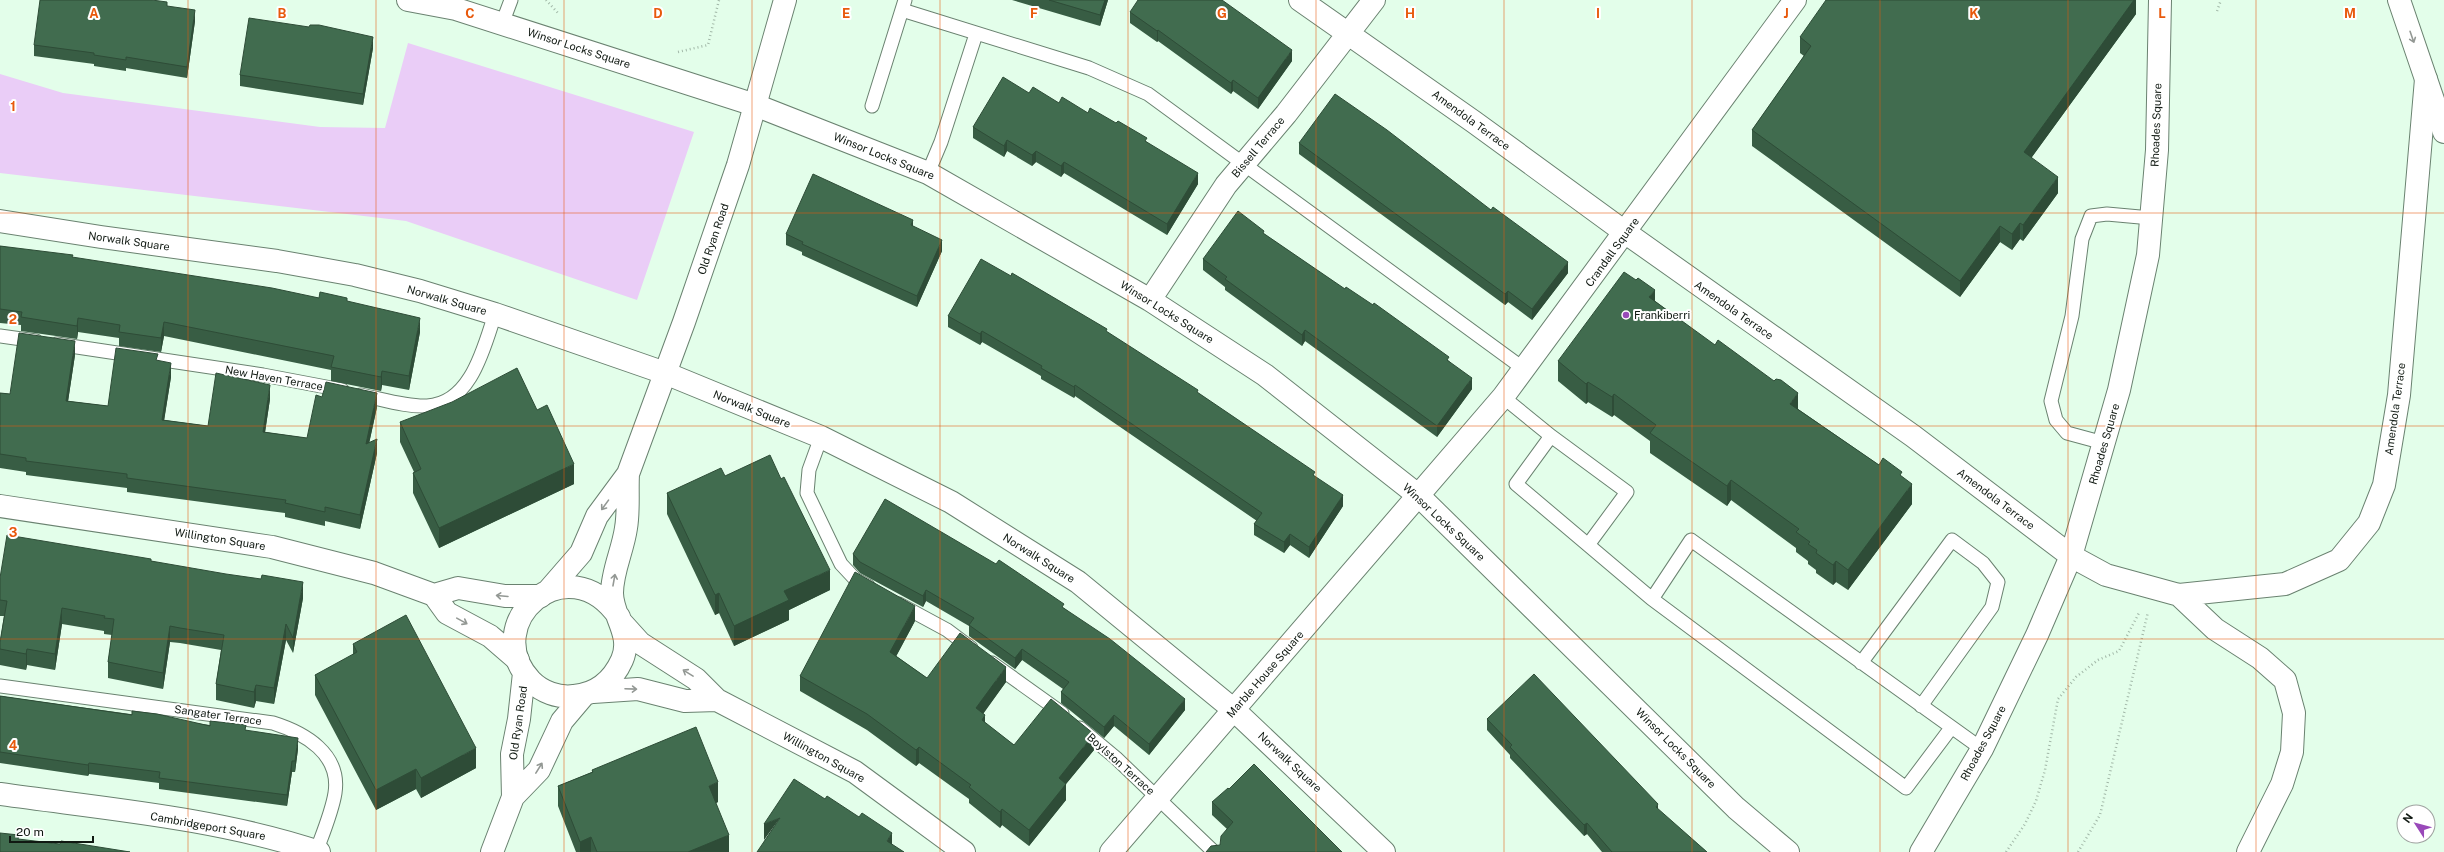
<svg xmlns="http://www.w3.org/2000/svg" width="2444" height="852" viewBox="0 0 2444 852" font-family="'Public Sans',sans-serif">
  <rect width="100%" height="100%" fill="#e3feea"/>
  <path fill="#eacdf7" d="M408,43L694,132L637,300L406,221L0,173V74L63,93L320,127L385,128Z"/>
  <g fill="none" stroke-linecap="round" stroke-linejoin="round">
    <defs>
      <path id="lane" d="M902,10L1089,68L1148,94L1524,369
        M502,24L511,0
        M872,106L905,0
        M928,173L941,142L976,34
        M0,336L36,341
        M57,344L263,375L342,390
        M361,395C382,399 405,407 427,406C471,404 484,347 495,314
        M1503,397L1551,436L1516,484L1652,599L1691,540L1982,749
        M1551,436L1627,492L1588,545
        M821,437L809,470L807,493L841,564L855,579L868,586
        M2104,443L2067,433L2056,420L2051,401L2072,316L2082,239L2091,216L2107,214L2151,218
        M1652,599L1906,788L1951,728
        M899,604L947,630L971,648
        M992,663L1062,713
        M1861,663L1952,540L1983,563L1998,582L1992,607L1921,706
        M0,686L273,723C305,733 341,754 335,793C332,812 323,833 316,852
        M1080,728L1116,758L1214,852"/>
      <path id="street" d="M408,0L456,9L755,105L928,173L1150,300L1265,375L1419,496L1736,808L1788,852
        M1300,0L1474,122L1626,233L1913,436L2071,556L2106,575L2179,595
        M0,221L101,237L277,261L355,275L420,291L495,314L665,373L821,437L951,502L1078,582L1234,710L1384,852
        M1150,300L1226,185L1286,114L1374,0
        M0,506L272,547L374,573L434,595L447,613L490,636L518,660
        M434,595L458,588L505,596H541
        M621,622L640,643L696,679L717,700L855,772L964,852
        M593,692L638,689L685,701L717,700
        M0,794C106,809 217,818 319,852
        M1111,852L1503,397L1795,0
        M1921,852L1982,749L2037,635L2071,556L2119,390L2148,255L2157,150L2160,0
        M2248,852L2282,784L2292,752L2294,713L2285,680L2260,658L2215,629L2179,595L2285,584L2339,560L2369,523L2384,485L2399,395L2426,79"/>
      <path id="secondary" d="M548,591L581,553L597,516L628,474L684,322L738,165L785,0
        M619,617C567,542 477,624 531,681C542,692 558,698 574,696C597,694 613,680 622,660C633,635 612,616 612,593C612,571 623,550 626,528C629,511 627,491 628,474
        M513,797L539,770L562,721L584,695
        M492,852L513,797L512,754L519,719L524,673"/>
      <path id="primary" d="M2399,0L2444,132"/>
    </defs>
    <use href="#lane" stroke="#6a8270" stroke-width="15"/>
    <use href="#street" stroke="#6a8270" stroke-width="24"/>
    <use href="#secondary" stroke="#6a8270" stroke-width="24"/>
    <use href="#primary" stroke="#6a8270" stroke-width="24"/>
    <path stroke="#a2b8a8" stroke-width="2.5" stroke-dasharray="1 3" stroke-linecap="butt" d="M546,0L558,13
      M2217,11L2221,0
      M678,52L708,45L719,0
      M2006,852L2025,824L2036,801L2045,770L2058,699L2076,677L2098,660L2119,651L2140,611
      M2078,852L2100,815L2148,612"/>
    <use href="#lane" stroke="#fff" stroke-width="13"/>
    <use href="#street" stroke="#fff" stroke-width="22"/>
    <use href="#secondary" stroke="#fff" stroke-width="22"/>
    <use href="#primary" stroke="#fff" stroke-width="22"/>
  </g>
  <path fill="#385d44" d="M1012,0H1108L1100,26Z
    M2136,0V14L2031,158L2058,193L2023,241L2020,239L2012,250L2000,242L1960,297L1752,146V130L1804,56L1800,53V37Z
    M167,6L195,21L187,78L126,68V71L94,66V64L34,56V45Z
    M1130,12L1292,61L1258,109L1233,91L1231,94L1158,41L1157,42L1130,23Z
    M373,48L363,105L240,86V75Z
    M1029,93L1088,113L1147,142L1198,184L1167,235L1064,173L1061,177L1036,162L1032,166L1007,151L1004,157L973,138V127Z
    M1299,143L1568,273L1532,320L1508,302L1505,305L1299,154Z
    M913,226L942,251L917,307L802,255V252L786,245V234Z
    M1264,234L1449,361L1472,389L1437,437L1305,341L1302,346L1225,290V287L1203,270V259Z
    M0,246L319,298L347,302L420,332L409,390L382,385L381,391L331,381V370L164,336L161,352L119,346V338L78,332L77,339L21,331V325L0,323Z
    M1655,301L1798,409L1879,465L1902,477L1912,504L1848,590L1836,582L1833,585L1816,573V570L1808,564V561L1796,552V548L1731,500L1727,506L1650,453V441L1614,415L1612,417L1588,402L1586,404L1558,381V361Z
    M948,316L1107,332L1198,393L1315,477L1343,506L1309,558L1290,545L1284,553L1254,535V524L1257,521L1075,396L1074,398L1041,379V376L982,342L980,345L948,327Z
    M75,355L68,401L108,406L158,360L171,377L164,420L208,426L270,399L265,432L307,438L377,407L369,443L377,453L360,529L325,521V526L285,517V513L127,492V488L26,475V472L0,468V393L10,394Z
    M537,410L574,484L439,548L413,493V473L414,472L400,442V422Z
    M725,476L830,590L789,610V620L734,646L719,613L715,615L667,514V493Z
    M853,554L1064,608L1185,710L1149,755L1114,726L1104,738L1061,703V692L1063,689L1022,660L1015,669L969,636V626L926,601L923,607L860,573L853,565Z
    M151,561L303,598L293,653L286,640L274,704L256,701L254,708L216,700V684L221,650L180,643L170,642L163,689L108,678V662L112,635L104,634V631L62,624L55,670L27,665L26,670L0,665V642L4,616H0V578Z
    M915,621L896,656L927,678L1006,682L983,713L985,723L1014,745L1094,750L1066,784V800L1029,846L1002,825L1000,828L969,803V799L919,763L916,766L867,730L800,691V676Z
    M353,644L476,768L421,798L416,789L376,810L315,695V675L353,655Z
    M0,696L246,730L298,749L295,772H292L287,806L159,789V783L89,774L88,776L0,763Z
    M1487,719L1658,810L1707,852H1602L1587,834L1584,836L1510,758V755L1487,730Z
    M592,770L718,802L716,803L729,852H576L558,806V786L592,772Z
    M1229,789L1342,852L1220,845L1227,829L1212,815V802Z"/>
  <path fill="#2e4c37" d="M1105,0H1108L1100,26V15Z
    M2134,0H2136V14L2024,168V152Z
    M195,10V21L187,78V67Z
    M1158,30V41L1157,42V31Z
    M373,37V48L363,105V94Z
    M1292,50V61L1258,109V98Z
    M1233,80V91L1231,94V83Z
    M1007,140V151L1004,157V146Z
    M1036,151V162L1032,166V155Z
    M1064,162V173L1061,177V166Z
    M1198,173V184L1167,235V224Z
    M2058,177V193L2023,241V225Z
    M913,220V231L911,225Z
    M2020,223V239L2012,250V234Z
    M2000,226V242L1960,297V281Z
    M942,240V251L917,307V296Z
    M1568,262V273L1532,320V309Z
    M1655,290V310L1649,297Z
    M1508,291V302L1505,305V294Z
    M78,318V332L77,339V326Z
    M420,318V332L409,390V376Z
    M164,322V336L161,352V338Z
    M1305,330V341L1302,346V335Z
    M982,331V342L980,345V334Z
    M75,341V355L66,415V401Z
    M171,363V377L162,434V420Z
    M382,371V385L381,391V377Z
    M1472,378V389L1437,437V426Z
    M1588,382V402L1586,404V384Z
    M270,385V399L263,446V432Z
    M1075,385V396L1074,398V387Z
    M377,393V407L366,458V444Z
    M1798,393V413L1790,404Z
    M1614,394V415L1612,417V397Z
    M377,439V453L360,529V515Z
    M574,464V484L439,548V528Z
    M1731,480V500L1727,506V486Z
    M1912,484V504L1848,590V570Z
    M1343,495V506L1309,558V547Z
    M1290,534V545L1284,553V542Z
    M1836,561V582L1833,585V565Z
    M830,570V590L789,610V620L734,646V626L784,591Z
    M303,582V598L293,653V638Z
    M926,590V601L923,607V596Z
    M719,593V613L715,615V595Z
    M915,606V621L890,668V652Z
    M62,608V624L55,670V654Z
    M286,624V640L274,704V688Z
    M170,626V642L163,689V673Z
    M27,649V665L26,670V654Z
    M1022,649V660L1015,669V658Z
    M1006,667V682L976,724V708Z
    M256,685V701L254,708V692Z
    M1185,699V710L1149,755V744Z
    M985,715V731L982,720Z
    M1114,715V726L1104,738V727Z
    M1094,734V750L1066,784V800L1029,846V830L1059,778Z
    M298,738V749L295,772V761Z
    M919,747V763L916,766V750Z
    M476,748V768L421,798V778Z
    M292,761V772L287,806V795Z
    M89,763V774L88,776V765Z
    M416,769V789L376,810V790Z
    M718,782V802L709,806V786Z
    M1658,804V815L1656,807Z
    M1002,809V825L1000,828V812Z
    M780,818L764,840V824Z
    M1587,823V834L1584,836V825Z
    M892,833V849L887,841Z
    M729,835V852H688Z
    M591,837V852H580V842Z"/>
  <path fill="#416c4f" stroke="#2e4c37" d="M40,0H152L167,2V6L195,10L187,67L126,57V60L94,55V53L34,45Z
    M1049,0H1105L1100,15Z
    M1138,0H1222L1292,50L1258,98L1233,80L1231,83L1158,30L1157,31L1130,12Z
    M1826,0H2134L2024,152L2058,177L2023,225L2020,223L2012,234L2000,226L1960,281L1752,130L1811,46L1800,37Z
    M249,18L309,27L310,25H319L373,37L363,94L240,75Z
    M1003,77L1029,93L1033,87L1059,103L1062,97L1088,113L1090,108L1116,123L1118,121L1147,138L1145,141L1198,173L1167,224L1064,162L1061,166L1036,151L1032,155L1007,140L1004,146L973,127Z
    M1335,94L1387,130L1491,210L1493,207L1568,262L1532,309L1508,291L1505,294L1299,143Z
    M813,174L913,220L911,225L942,240L917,296L802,244L803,242L786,234Z
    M1238,211L1264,231L1263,233L1345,289L1346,287L1373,305L1374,303L1449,357L1447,360L1472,378L1437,426L1305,330L1302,335L1225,279L1227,277L1203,259Z
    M0,246L73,255L72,257L272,288L319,298L320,292L347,298V301L420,318L409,376L382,371L381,377L331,367L334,356L164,322L161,338L119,332L120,325L78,318L77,326L21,317L22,312L0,309Z
    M981,259L1011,276L1012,273L1107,329L1106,331L1198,390L1197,392L1315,472L1313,475L1343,495L1309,547L1290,534L1284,542L1254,524L1262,513L1075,385L1074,387L1041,368L1042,366L982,331L980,334L948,316Z
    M1624,272L1636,280L1638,278L1655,290L1649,297L1715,345L1718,340L1774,381L1776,379L1781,380L1798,393L1790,404L1879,465L1883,458L1902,472L1900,475L1912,484L1848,570L1836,561L1833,565L1816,553L1817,550L1808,544L1810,542L1796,532L1799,529L1731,480L1727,486L1650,433L1656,425L1614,394L1612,397L1588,382L1586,384L1558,361Z
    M19,333L75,341L66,401L108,406L116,348L158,354L156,360L171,363L162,420L208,426L216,373L270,385L263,432L307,438L316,395L322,397L326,382L377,393L366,444L377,439L360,515L325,507V512L285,503L286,500L127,478V474L26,461V458L0,454V393L10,394Z
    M517,368L537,410L547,405L574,464L439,528L413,473L421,469L400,422L452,402Z
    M770,455L781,479L784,477L830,570L784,591L789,600L734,626L719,593L715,595L667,493L721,468L725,476Z
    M885,499L996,564L999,560L1042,589L1064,604L1062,607L1110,639L1185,699L1149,744L1114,715L1104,727L1061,692L1069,682L1022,649L1015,658L969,625L974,618L926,590L923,596L860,562L853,554Z
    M7,535L151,559V561L226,574L261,579L262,575L303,582L293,638L286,624L274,688L256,685L254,692L216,684L224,635L180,628L170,626L163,673L108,662L114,619L104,618L105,616L62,608L55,654L27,649L26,654L0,649V642L7,601L0,600V578Z
    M855,572L915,606L890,652L927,678L960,633L1006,667L976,708L985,715L982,720L1014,745L1051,699L1094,734L1059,778L1066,784L1029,830L1002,809L1000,812L969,787L971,785L919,747L916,750L867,714L800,676Z
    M406,615L476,748L421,778L416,769L376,790L315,675L357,652L353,644Z
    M1534,674L1658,804L1656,807L1707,852H1612L1587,823L1584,825L1510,747L1512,745L1487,719Z
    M0,696L132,715V711L157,714L210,726V721L246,725L245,730L298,738L295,761H292L287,795L159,778L160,772L89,763L88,765L0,752Z
    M696,727L718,782L709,786L729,835L688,852H597L591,837L580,842L558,786L593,772L592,770Z
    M1254,764L1342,852H1206L1211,846L1220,845L1221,836L1233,822L1212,802L1228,788L1229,789Z
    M794,779L825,799L827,796L859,817L862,813L892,833L887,841L904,852H757L780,818L764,824Z
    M0,833L19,835L18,839L60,844L61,841L130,852H0Z"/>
  <defs><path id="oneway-shaft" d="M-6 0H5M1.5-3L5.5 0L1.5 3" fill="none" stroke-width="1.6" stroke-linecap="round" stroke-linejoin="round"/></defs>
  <g stroke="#939894">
    <use href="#oneway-shaft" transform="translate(2412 37) rotate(71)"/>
    <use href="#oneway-shaft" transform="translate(605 505) rotate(126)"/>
    <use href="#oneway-shaft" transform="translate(614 580) rotate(-80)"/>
    <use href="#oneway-shaft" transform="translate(502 596) rotate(-175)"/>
    <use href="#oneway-shaft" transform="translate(462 621) rotate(29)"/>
    <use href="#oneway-shaft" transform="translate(688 673) rotate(-148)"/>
    <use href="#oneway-shaft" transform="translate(631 689) rotate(2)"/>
    <use href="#oneway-shaft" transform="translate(539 768) rotate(-58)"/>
  </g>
  <path fill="none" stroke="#e8590c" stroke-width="1" stroke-opacity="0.55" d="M188,0V852M376,0V852M564,0V852M752,0V852M940,0V852M1128,0V852M1316,0V852M1504,0V852M1692,0V852M1880,0V852M2068,0V852M2256,0V852M0,213H2444M0,426H2444M0,639H2444"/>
  <circle fill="#9949b9" stroke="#fff" stroke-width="1.5" cx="1626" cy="315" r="4"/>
  <g text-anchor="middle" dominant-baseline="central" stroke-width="4" stroke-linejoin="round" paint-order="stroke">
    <g font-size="11" fill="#101912" stroke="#fff">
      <text transform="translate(579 48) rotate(18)">Winsor Locks Square</text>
      <text transform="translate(1471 120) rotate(36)">Amendola Terrace</text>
      <text transform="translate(2156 125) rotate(-88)">Rhoades Square</text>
      <text transform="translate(1258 147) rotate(-50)">Bissell Terrace</text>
      <text transform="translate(884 156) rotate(22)">Winsor Locks Square</text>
      <text transform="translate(713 239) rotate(-71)">Old Ryan Road</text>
      <text transform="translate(129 241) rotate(8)">Norwalk Square</text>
      <text transform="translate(1612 252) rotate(-54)">Crandall Square</text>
      <text transform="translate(447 300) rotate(16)">Norwalk Square</text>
      <text transform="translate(1734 310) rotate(35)">Amendola Terrace</text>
      <text transform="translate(1167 312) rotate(32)">Winsor Locks Square</text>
      <text transform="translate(274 378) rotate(10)">New Haven Terrace</text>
      <text transform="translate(752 409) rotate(22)">Norwalk Square</text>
      <text transform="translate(2395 409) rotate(-82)">Amendola Terrace</text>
      <text transform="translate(2104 444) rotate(-74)">Rhoades Square</text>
      <text transform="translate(1996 499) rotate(37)">Amendola Terrace</text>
      <text transform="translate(1444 522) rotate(43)">Winsor Locks Square</text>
      <text transform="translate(220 539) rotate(9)">Willington Square</text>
      <text transform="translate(1039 558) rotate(32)">Norwalk Square</text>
      <text transform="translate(1265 674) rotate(-49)">Marble House Square</text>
      <text transform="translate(218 715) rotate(8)">Sangater Terrace</text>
      <text transform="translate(518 723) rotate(-82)">Old Ryan Road</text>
      <text transform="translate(1983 743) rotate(-62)">Rhoades Square</text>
      <text transform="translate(1676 748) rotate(45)">Winsor Locks Square</text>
      <text transform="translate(824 757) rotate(29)">Willington Square</text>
      <text transform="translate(1290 762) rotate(43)">Norwalk Square</text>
      <text transform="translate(1121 764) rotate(42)">Boylston Terrace</text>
      <text transform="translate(208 826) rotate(10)">Cambridgeport Square</text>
    </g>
    <g font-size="11" fill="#101912" stroke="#fff" text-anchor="start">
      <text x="1634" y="315">Frankiberri</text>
    </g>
  </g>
  <g font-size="13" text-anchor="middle" font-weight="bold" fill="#e8590c" stroke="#fff" stroke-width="4" stroke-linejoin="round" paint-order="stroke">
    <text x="94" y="18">A</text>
    <text x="282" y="18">B</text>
    <text x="470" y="18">C</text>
    <text x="658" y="18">D</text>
    <text x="846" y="18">E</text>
    <text x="1034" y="18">F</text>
    <text x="1222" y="18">G</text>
    <text x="1410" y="18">H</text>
    <text x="1598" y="18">I</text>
    <text x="1786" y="18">J</text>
    <text x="1974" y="18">K</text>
    <text x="2162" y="18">L</text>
    <text x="2350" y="18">M</text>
    <text x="13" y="111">1</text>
    <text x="13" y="324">2</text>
    <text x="13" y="537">3</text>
    <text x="13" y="750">4</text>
  </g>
  <g transform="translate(2416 824) rotate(306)"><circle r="19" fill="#ffffff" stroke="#9fa3a0"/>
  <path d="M0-3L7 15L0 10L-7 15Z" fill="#9949b9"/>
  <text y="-6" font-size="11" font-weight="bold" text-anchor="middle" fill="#101912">N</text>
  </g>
  <path d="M10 836v6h83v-6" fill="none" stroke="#101912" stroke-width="2"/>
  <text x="16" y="836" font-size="12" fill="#101912" stroke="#ffffff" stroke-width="3" paint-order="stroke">20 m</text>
</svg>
